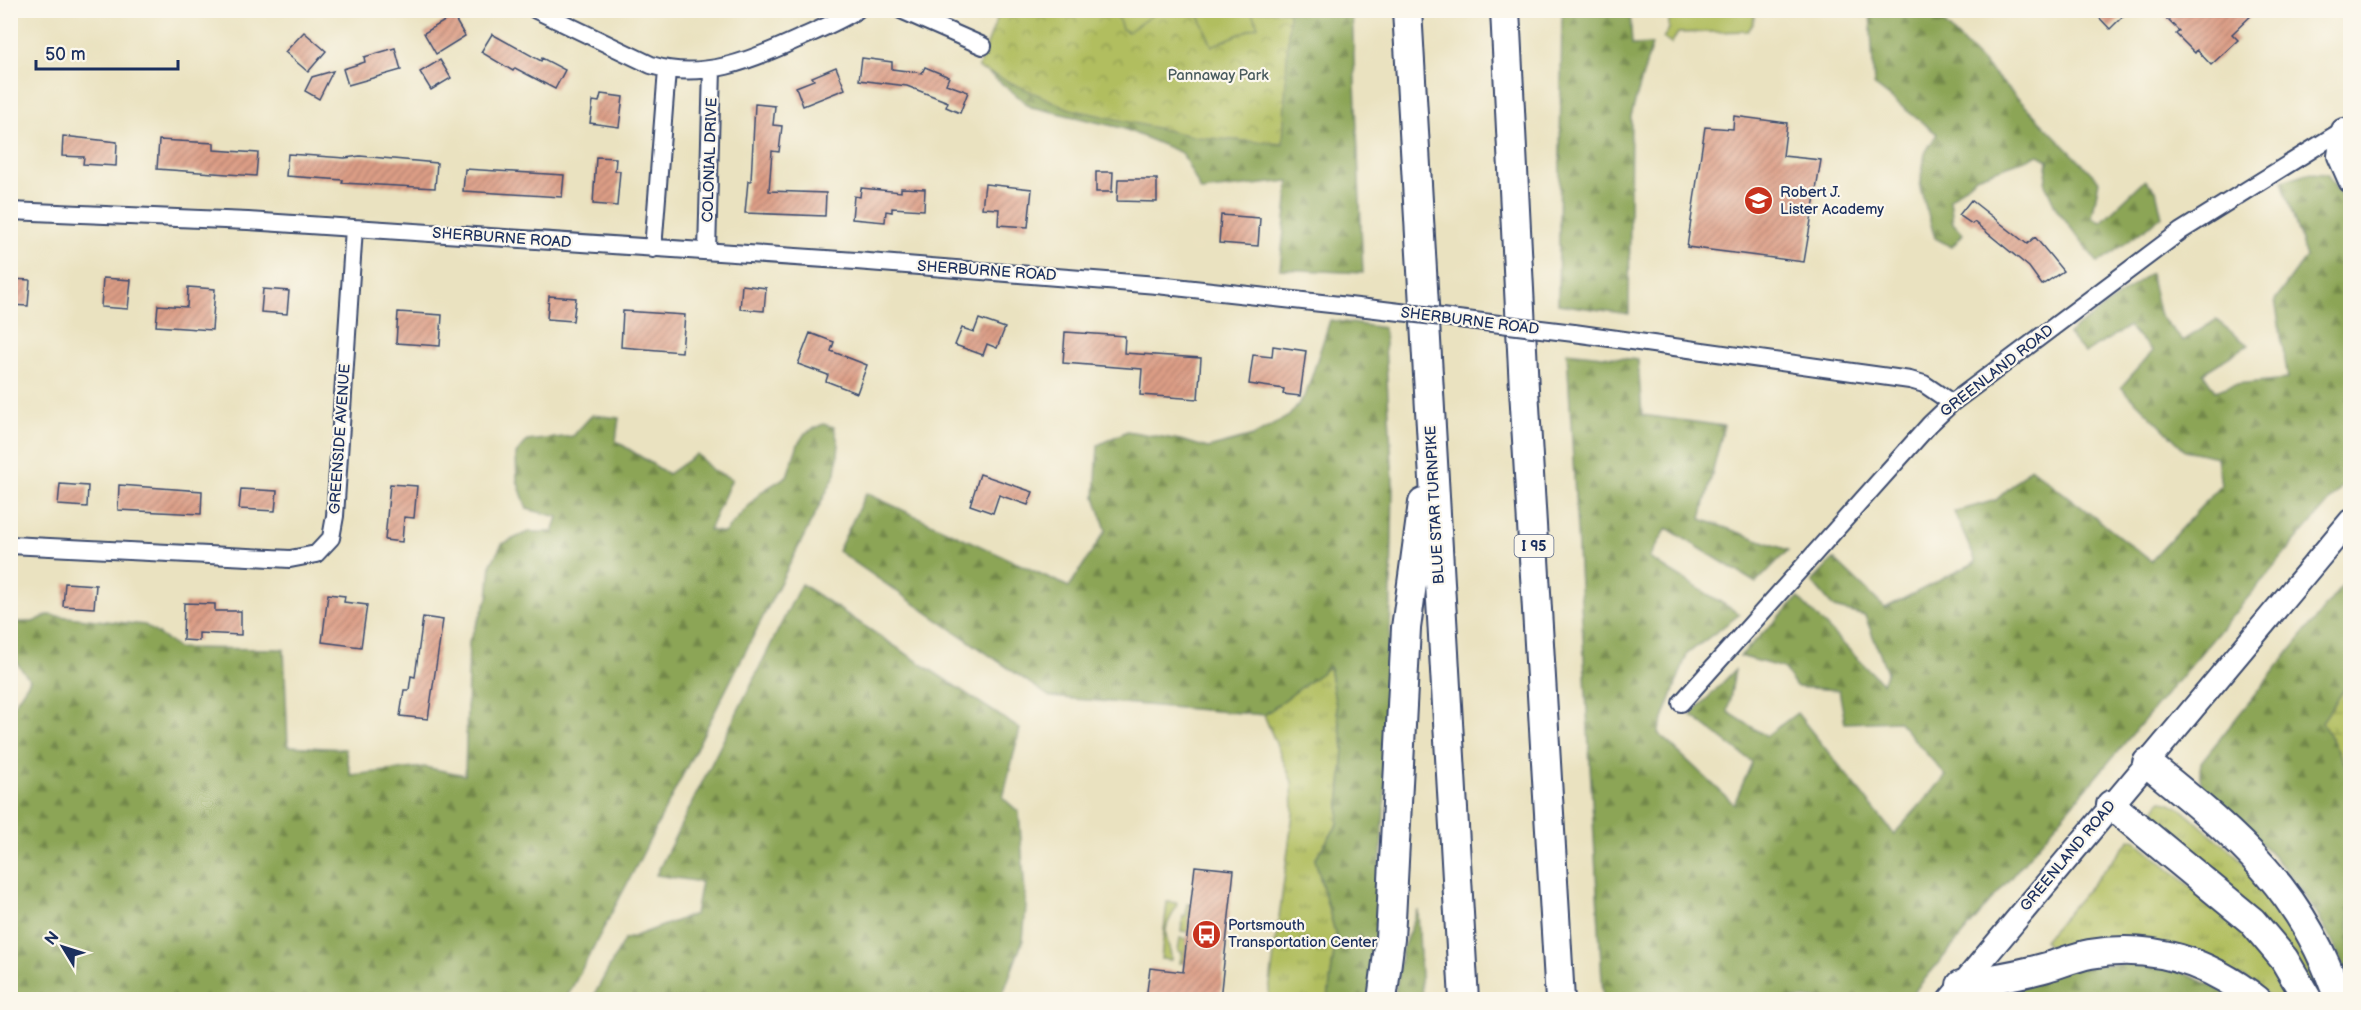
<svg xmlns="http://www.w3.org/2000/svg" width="2361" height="1010" viewBox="0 0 2361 1010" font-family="'Balsamiq Sans',sans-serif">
  <defs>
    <pattern id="grass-tufts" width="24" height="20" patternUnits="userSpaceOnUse" patternTransform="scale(1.5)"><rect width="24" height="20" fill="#b1be5f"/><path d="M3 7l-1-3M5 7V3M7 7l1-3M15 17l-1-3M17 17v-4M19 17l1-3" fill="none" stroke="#8f9b52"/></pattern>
    <pattern id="forest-firs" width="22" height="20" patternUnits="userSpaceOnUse" patternTransform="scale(1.5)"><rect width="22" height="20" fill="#8ca556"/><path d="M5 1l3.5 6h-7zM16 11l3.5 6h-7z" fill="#72874a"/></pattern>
    <pattern id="wetland-marsh" width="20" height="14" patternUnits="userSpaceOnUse" patternTransform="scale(1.5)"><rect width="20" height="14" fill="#b1be5f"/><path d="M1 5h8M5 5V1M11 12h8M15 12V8" fill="none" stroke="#8f9b52"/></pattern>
    <pattern id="park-crowns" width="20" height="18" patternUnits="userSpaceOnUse" patternTransform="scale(1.5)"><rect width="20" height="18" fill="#b1be5f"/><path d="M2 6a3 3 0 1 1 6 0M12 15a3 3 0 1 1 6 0" fill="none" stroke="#8f9b52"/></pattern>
    <pattern id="building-hatch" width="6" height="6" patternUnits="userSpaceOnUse" patternTransform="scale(1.5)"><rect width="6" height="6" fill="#dc9d85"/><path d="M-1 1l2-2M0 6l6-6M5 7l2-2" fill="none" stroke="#b28070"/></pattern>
  </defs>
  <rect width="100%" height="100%" fill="#fbf7ec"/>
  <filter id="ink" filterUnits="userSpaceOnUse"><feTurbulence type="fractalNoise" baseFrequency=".0167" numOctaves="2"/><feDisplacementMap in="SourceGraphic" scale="12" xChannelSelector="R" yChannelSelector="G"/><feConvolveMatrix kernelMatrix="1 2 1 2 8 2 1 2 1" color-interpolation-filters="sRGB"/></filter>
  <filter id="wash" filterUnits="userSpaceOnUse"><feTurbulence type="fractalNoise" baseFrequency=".008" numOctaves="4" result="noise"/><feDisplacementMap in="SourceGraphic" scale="24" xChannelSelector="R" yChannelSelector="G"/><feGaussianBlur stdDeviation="1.35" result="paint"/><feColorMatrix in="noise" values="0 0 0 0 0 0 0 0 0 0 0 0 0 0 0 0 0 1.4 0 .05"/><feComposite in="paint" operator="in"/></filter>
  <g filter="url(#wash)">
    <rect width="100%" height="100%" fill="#eae2c0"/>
    <path fill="url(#grass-tufts)" stroke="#66765e" stroke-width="1.5" d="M1329,667L1344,749L1338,824L1315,859L1336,936L1328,999H1268L1293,813L1292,782L1264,715Z
      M2160,801C2176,801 2190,816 2202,827C2213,836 2226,846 2237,856C2276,897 2305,947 2327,999H2317L2158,831L2152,813Z
      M2134,839L2260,945L2296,999H2273L2246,978L2101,940L2073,943L2051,950L2044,940L2130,840Z"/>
    <path fill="url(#forest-firs)" stroke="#546a5a" stroke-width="1.5" d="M1278,11H1352L1363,273L1280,269L1289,181L1201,191L1182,153L1122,128L1031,107L986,71L1076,68Z
      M1562,11H1630L1632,45L1652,44L1631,116L1629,314L1558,304Z
      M1870,11H1932L2099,181L2092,217L2101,222L2145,180L2156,190L2162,217L2098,263L2057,210L2045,184L2048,160L2039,155L1976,177L1950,199L1953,223L1963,234L1952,247L1935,238L1920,188L1925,153L1937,134L1874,85Z
      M2308,173L2327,174L2350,210V477L1908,999H1603L1567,352L1638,360L1642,415L1724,426L1701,519L1788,550L1756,583L1667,528L1649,558L1740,614L1687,654L1658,733L1734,804L1752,762L1691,715L1735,670L1728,712L1766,736L1797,713L1894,834L1946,776L1898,721L1845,723L1839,690L1796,687L1783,668L1740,656L1798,598L1882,683L1887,672L1865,616L1834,608L1812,582L1834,559L1885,608L1976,562L1954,512L1996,500L2031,468L2151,561L2221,485L2217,457L2185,450L2121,387L2153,351L2128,327L2085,353L2068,334L2150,273L2160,316L2183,341L2216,320L2248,345L2203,373L2215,391L2235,384L2288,379L2275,300L2306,257L2282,181Z
      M1330,320L1384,328L1393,483L1388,748L1372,999H1328L1336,936L1315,859L1338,824L1344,749L1329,667L1264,715L1050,697L838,551L866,493L1069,587L1106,530L1095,497L1098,445L1127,431L1180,440L1208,448L1253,436L1289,416L1306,394Z
      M592,415L619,418L616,441L668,474L697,454L712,470L732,479L709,530L724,533L761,492L787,476L798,444L805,433L823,424L834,427L839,445L836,473L637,865L566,999L25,1000L11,995V709L30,680C13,658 3,651 15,622H33L48,615L145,625L178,648L284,649L288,746L345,749L351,775L424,767L465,775L469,641L488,598L491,564L502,544L528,532H553L558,517L527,509L517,480L516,454L527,441L573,436Z
      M2350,576V681L2322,722L2350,773V988C2338,942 2308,896 2277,860C2256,836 2229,815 2206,793C2199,782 2199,775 2201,762Z
      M801,584L1020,729L1003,798L1019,812L1026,907L1023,940L1001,999H592L624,940L695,914L701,882L656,875Z
      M1418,910L1422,999L1394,1000L1402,950Z
      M2160,962L2243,1000H2004C2047,961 2107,965 2160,962Z"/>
    <path fill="url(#wetland-marsh)" stroke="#66765e" stroke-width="1.5" d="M2350,681V773L2322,722Z"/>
    <path fill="url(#park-crowns)" stroke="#66765e" stroke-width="1.5" d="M1000,11H1289L1283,144L1197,137L1070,109L978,68Z"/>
    <path fill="#b1be5f" stroke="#66765e" stroke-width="1.5" d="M1116,11V10L1158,11L1128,32L1122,29Z
      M1197,11H1251L1258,26L1212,46Z
      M1669,11H1755L1753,24L1748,31L1678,33L1671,44L1663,38L1669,29Z
      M1167,902L1177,903C1176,913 1167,919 1166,930C1165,941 1172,949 1171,960L1161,959Z
      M1187,904H1191L1188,932L1181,931L1183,916H1186Z
      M1180,938L1187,939L1184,963H1180L1182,952L1178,951Z"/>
    <g id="blocks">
      <path fill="url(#building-hatch)" d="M2092,10H2129L2110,29Z
        M2158,10H2257L2232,34L2238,40L2211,65L2197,50L2195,53L2176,34L2179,31Z
        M453,16L465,36L436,54L424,33Z
        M304,32L326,51L308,72L285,52Z
        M492,34L541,61L542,58L565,70L555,89L515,68L513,71L481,52Z
        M395,48L401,70L348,85L343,69L365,62L364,57Z
        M862,58L892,62V69L922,73L925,67L949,77L946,84L968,92L960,113L946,107L948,102L907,86L859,80Z
        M440,60L451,78L431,90L420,72Z
        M836,67L845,89L803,106L796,87L814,80L812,77Z
        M333,71L319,99L305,91L312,77Z
        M601,94L623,97L619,127L590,123L593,101L599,102Z
        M755,104L775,106L773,125L782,126L779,152L772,151L769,191L826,193L825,216L745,213L748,181H751Z
        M1734,116L1787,123L1783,156L1821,160L1804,262L1687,247L1705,127L1733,129Z
        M63,136L117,142L116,166L83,164L84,157L62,156Z
        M159,140L214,143V150L258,153L256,176L157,169Z
        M288,154L345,158L360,156L437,163L435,188L342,183L343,180L286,176Z
        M596,157L616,158L615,171H620L617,206L593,204Z
        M465,169L564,175L562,197L463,191Z
        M1096,172H1113L1112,192H1096Z
        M1118,179H1157V202L1117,201Z
        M985,184L1032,189L1028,227L998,225L999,209L982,208Z
        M861,188L901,192V188L925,189L924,210L892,208V212L886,211L885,222L852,219L854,196L860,197Z
        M1971,200L2027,244L2035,237L2063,271L2042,285L2029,267L1974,222L1972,224L1959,215Z
        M1221,215L1260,218L1258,246L1219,243Z
        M103,278L131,280L128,309L101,307Z
        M10,279L30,280L28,306L10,305Z
        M742,285L766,288L764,311L740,309Z
        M188,287L215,289L212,330L156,326L158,305L187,307Z
        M263,289L289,291L287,314L261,312Z
        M549,296L576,298L573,321L547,319Z
        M623,311L685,315L682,352L621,347Z
        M398,312L442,315L440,346L396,343Z
        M979,319L1005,328L997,348L987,344L983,355L955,345L962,328L974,332Z
        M1065,332L1125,336L1124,353L1201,358L1198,399L1140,395L1142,369L1063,363Z
        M810,333L834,342L831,351L867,365L857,393L826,381L828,375L798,364Z
        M1273,346L1306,351L1300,396L1283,394L1284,389L1249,384L1253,355L1272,357Z
        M980,474L1033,492L1028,505L999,495L993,513L970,505Z
        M60,484L88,486L87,507L58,505Z
        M390,484L417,486L414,518L404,517L402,542L385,540Z
        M119,485L202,491L201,514L118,510Z
        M241,489L277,491L275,511L239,509Z
        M65,583L96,585L94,608L63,606Z
        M328,594L345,596L344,602L367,605L361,647L322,642Z
        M184,603L215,604V611H241V635L199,633V641L183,640Z
        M423,617L443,620L428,719L400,716L404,690H409L411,676L415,677Z
        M1195,866L1234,870L1220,999H1146L1150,968L1183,972Z"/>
    </g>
  </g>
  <g filter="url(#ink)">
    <use href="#blocks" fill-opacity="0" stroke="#3a4a6d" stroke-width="1.5"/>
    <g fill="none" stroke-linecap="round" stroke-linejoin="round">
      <defs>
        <path id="street" d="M536,10L651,65C702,81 752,60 798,39C818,30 838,22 857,10
          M901,10L983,46
          M10,211L248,221L856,261L1157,285L1367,308
          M653,249L667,70
          M707,251L712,69
          M1574,333L1910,380L1924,384L1952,403
          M10,545L290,559L316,554L331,538L335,516L354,228
          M1681,703L1930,424L1952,403L2181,231L2343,130"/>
        <path id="secondary" d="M2343,130L2339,156L2350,181
          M1949,1000L2350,521"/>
        <path id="highway" d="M1407,10L1464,1000
          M1505,10L1524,389L1560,1000
          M2147,763C2234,834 2303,888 2339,1000
          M2111,805L2252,921L2284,959L2308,1000
          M1961,985C1990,979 2019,975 2047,967C2061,963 2075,957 2090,954C2152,943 2209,962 2257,1000
          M1382,1000L1390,939L1406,628L1423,503"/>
      </defs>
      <use href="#street" stroke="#3a4a6d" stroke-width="20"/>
      <use href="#secondary" stroke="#3a4a6d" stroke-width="26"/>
      <use href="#highway" stroke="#3a4a6d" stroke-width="32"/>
      <use href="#street" stroke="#fff" stroke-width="16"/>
      <use href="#secondary" stroke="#fff" stroke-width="22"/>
      <use href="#highway" stroke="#fff" stroke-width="28"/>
      <defs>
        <path id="street-bridge" d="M1367,308L1574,333"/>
      </defs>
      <use href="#street-bridge" stroke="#3a4a6d" stroke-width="20" stroke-linecap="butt"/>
      <use href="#street-bridge" stroke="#fff" stroke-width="16"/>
    </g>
  </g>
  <defs>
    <symbol id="school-disc" viewBox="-11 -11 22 22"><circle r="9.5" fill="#c8321e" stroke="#fbf7ec"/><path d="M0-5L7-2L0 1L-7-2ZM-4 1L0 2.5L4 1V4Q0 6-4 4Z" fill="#fff"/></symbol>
    <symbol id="bus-disc" viewBox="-11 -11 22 22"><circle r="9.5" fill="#c8321e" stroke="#fbf7ec"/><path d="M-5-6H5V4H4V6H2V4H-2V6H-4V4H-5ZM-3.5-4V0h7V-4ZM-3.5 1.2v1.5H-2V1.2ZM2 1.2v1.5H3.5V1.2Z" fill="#fff"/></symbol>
  </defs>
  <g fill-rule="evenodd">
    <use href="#school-disc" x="1742" y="184" width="33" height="33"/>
    <use href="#bus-disc" x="1190" y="918" width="33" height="33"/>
  </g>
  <g text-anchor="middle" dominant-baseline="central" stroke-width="4.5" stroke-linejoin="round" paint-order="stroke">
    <rect fill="#fbf7ec" stroke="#5e6b89" stroke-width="1.5" x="1514.5" y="535" width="39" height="22" rx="4.5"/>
    <g font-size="14" font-weight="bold" fill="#1b2f5e">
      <text x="1534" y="546">I 95</text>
    </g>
    <g font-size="15" fill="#485a5e" stroke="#fbf7ec">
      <text x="1218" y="75">Pannaway Park</text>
    </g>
    <g font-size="15" fill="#1b2f5e" stroke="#fbf7ec">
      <text transform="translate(710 160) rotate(-88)">COLONIAL DRIVE</text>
      <text transform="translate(502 238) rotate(4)">SHERBURNE ROAD</text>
      <text transform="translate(987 271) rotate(4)">SHERBURNE ROAD</text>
      <text transform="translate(1470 321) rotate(7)">SHERBURNE ROAD</text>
      <text transform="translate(1997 371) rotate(-38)">GREENLAND ROAD</text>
      <text transform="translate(340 439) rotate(-86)">GREENSIDE AVENUE</text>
      <text transform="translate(1435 505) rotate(-93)">BLUE STAR TURNPIKE</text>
      <text transform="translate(2068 856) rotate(-50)">GREENLAND ROAD</text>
    </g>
    <g font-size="15" fill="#1b2f5e" stroke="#fbf7ec" text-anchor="start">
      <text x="1780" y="192">Robert J.<tspan x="1780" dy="17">Lister Academy</tspan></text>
      <text x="1228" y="925">Portsmouth<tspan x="1228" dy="17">Transportation Center</tspan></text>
    </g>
  </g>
  <rect width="2361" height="1010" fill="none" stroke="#fbf7ec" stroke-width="36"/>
  <g transform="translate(63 947) rotate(308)" stroke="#fbf7ec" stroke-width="4.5" paint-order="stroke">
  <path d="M0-4.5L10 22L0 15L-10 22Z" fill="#1b2f5e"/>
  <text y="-9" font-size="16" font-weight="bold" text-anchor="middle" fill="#1b2f5e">N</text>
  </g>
  <path d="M36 60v9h142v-9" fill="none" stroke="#1b2f5e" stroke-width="3"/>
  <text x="45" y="60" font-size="18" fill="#1b2f5e" stroke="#fbf7ec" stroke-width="4.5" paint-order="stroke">50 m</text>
</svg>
